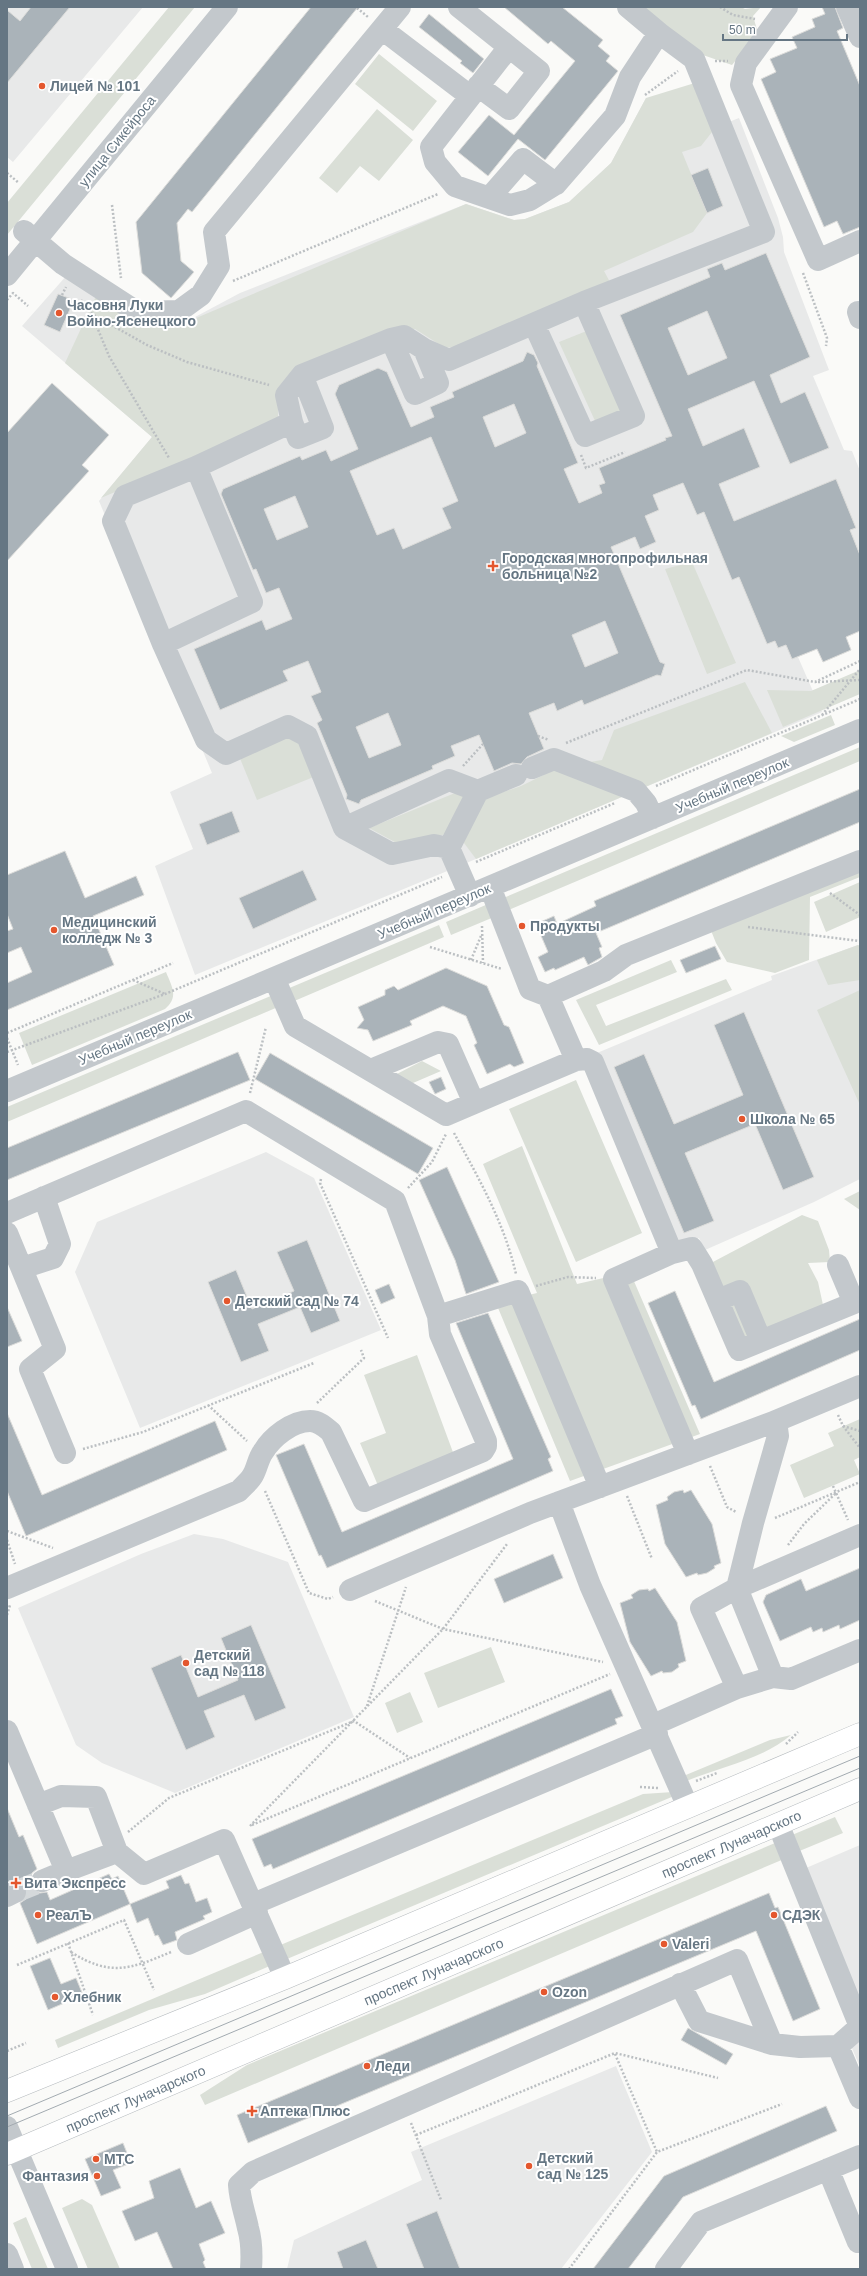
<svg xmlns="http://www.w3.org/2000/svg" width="867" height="2276" viewBox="0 0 867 2276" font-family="Arial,sans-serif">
  <rect width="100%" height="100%" fill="#fafaf8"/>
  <path fill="#e8e9e9" d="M7,7H143L13,162L7,157Z
    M646,98L716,127L739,118L778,218L783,237L784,252L829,370L813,376L844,450L852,451L860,471V631L846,637L851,650L823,662L817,649L798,657L822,712L457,867L195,975L155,866L193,849L170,792L212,773L99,501L152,437L22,326L67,275L141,322L182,324L240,293L466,204L514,220L525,219L569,202L611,163Z
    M858,945L860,946V1179L814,1202L705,1250L699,1238L680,1246L597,1053L772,980L771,976Z
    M266,1152L314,1178L381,1330L140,1428L75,1272L97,1222Z
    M194,1534L223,1539L288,1562L354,1717L175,1793L102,1763L76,1745L18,1608L141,1554Z
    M860,1845V1999L806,1868Z
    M860,2018V2067L848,2039Z
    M616,2066L652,2152L561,2269H287L294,2240L422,2180L411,2152Z"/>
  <path fill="#dadfd7" d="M169,7H195L7,235V203Z
    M641,7H741L745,9L761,7L753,16L758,33L732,65L697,53Z
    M379,54L437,101L413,131L355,84Z
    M698,82L716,127L701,146L682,152L707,213L693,232L604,271L611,284L466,345L445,348L415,329L387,333L278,395V422L101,498L152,437L65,363L97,294L139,320L182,324L466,204L514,220L525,219L569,202L611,163L646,98Z
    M377,109L413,140L379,181L360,166L337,193L319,178Z
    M589,330L626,410L596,423L559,342Z
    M692,562L736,663L707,674L665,569Z
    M860,670V694L783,727L767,690L811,691Z
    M745,682L772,733L476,859L455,831L404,847L369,828L455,793L492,796L521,786L560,767L602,760L614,730Z
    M831,715L835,725L794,742L781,736Z
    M284,737L302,743L316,776L257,800L239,756Z
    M860,747V761L506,911L501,899Z
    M860,866V877L810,897L809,960L775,973L727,962L716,943L710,928Z
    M860,882V917L826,932L814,902Z
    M488,904L494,917L451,935L446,922Z
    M439,925L444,937L292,1002L287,989Z
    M858,945L860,946V980L828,985L817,960Z
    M671,960L677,972L596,1005L606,1026L726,979L732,990L599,1045L576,1000Z
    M166,972C172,987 179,997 165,1009L32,1065L19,1033Z
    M860,990V1105L817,1010Z
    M273,995L278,1007L7,1122V1107Z
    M422,1061L441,1071L406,1086L391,1077Z
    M576,1080L642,1233L576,1262L509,1109Z
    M522,1146L577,1284L630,1272L700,1434L570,1481L496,1303L537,1293L483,1164Z
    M860,1191V1210L844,1199Z
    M802,1215L818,1221L829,1250L830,1262L808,1263L818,1282L823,1305L765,1334L738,1337L711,1263Z
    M417,1355L454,1455L379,1488L360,1443L386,1433L364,1375Z
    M860,1419V1457L854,1460L860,1474L804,1498L790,1465L834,1446L828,1433Z
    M491,1647L505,1682L438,1708L424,1673Z
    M410,1692L423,1722L397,1733L385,1703Z
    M791,1735C762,1760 719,1767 684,1782L681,1777L770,1740Z
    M673,1792L674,1796L287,1959L278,1946L643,1794Z
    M835,1817L843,1833L797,1852L792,1835Z
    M775,1843L784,1859L205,2105L200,2095L247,2065Z
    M266,1951L272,1965L205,1994L149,2010L58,2048L55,2040Z
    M82,2199L92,2205L120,2269H88L62,2208Z
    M26,2217L48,2269H32L13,2223Z"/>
  <path fill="#aab3b9" stroke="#dcdcda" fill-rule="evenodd" d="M31,7H70L7,83V10L20,21Z
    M311,7H358L192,212L188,209L177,223L181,261L194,272L171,298L142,273L136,222Z
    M504,7H562L603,40L598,46L610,56L606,61L618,71L545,160L518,139L488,176L458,152L489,115L514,135L575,61L551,41L548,44Z
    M822,7H835L843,28L837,31L860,86V227L843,234L837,221L824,227L761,79L776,72L770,59L797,48L792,37L815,27L812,19L825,14Z
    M429,14L484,59L473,73L460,63L462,61L419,27Z
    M708,168L723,206L707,213L691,175Z
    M766,253L810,357L770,375L781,403L805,392L829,448L790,464L754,381L688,409L703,446L744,428L760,467L719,484L734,521L836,479L856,528L850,530L860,555V631L846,637L851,650L823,662L817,649L792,659L786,645L778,648L775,641L767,644L739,577L732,580L704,512L697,515L683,483L653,495L659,510L645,516L656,542L640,549L635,537L611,547L660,662L665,664L661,676L657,675L584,705L582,700L557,711L554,703L529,713L544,749L527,757L521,764L512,763L494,771L479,735L451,746L455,756L432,766L433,769L361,800L359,804L346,799L347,795L317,723L322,720L311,696L321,692L308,661L283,671L288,681L220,710L194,649L262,620L266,630L292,619L279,588L266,593L256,569L253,570L221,494L223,489L300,456L302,460L326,450L331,461L358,449L335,394L339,385L378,368L387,372L411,427L434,417L430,407L454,397L452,392L523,361L527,352L534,355L538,363L537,366L578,463L564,469L579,503L602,493L599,485L605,483L599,468L666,440L665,438L672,436L620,315L710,277L707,269L722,263L725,270ZM707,311L727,358L688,375L668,328ZM514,404L526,433L495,447L483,417ZM431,437L458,501L442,508L451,528L403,549L394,528L377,535L350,471ZM295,496L308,527L277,540L264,509ZM605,621L618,653L585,667L572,635ZM388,713L401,745L369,758L356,727Z
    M58,294L74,300L60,332L44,325Z
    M52,383L109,435L82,465L89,471L7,561V433Z
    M860,789V822L596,933L602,947L599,948L602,957L588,965L584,957L555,970L554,968L545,972L538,957L548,952L536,924L554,916L557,924L596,906L594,901Z
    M232,811L240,832L207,845L199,824Z
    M65,851L85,898L136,876L144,895L93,916L114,965L7,1010V983L32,972L21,947L7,953V931L13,929L7,914V875Z
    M303,870L317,900L253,929L239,898Z
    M715,946L721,959L686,973L680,960Z
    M446,968L487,986L504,1025L509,1027L524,1063L514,1067L510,1064L487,1074L474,1045L477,1043L466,1016L443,1006L410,1021L412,1025L373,1041L368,1030L357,1028L364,1020L358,1007L385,995V990L394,986L398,990Z
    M744,1012L814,1177L783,1190L755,1124L685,1153L714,1221L684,1233L614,1067L644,1054L674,1124L743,1095L714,1025Z
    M238,1052L250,1080L7,1180V1148Z
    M270,1053L433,1148L418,1174L255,1079Z
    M441,1077L446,1089L435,1094L429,1082Z
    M447,1167L499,1282L466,1294L455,1260L419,1180Z
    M307,1240L340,1321L311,1333L300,1307L258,1324L269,1351L241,1362L208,1282L236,1270L252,1309L294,1291L277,1252Z
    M389,1284L395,1298L381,1304L375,1290Z
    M675,1291L714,1382L860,1319V1350L701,1419L695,1405L692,1406L648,1303Z
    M7,1307L22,1341L7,1347Z
    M488,1313L551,1457L548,1459L553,1471L327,1568L321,1555L319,1556L276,1455L304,1444L342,1532L513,1459L456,1323Z
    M7,1413L42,1495L215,1421L227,1450L26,1536L7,1491Z
    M683,1490L684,1493L691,1490L712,1524L721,1563L714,1566L715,1568L707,1573L698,1575L697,1573L686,1577L665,1544L656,1505L668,1500L667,1497L674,1492Z
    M553,1554L563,1578L504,1603L494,1579Z
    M860,1568V1620L840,1629L839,1625L823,1632L822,1628L813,1632L811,1627L780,1641L763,1602L766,1595L801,1579L806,1591Z
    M655,1588L677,1622L686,1661L678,1664L679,1667L672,1672L663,1673L662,1671L651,1676L630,1642L620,1603L633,1598L631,1595L639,1590L648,1589L649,1591Z
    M251,1625L286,1708L255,1721L244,1695L204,1711L215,1737L186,1750L151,1668L181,1655L198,1697L238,1680L221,1638Z
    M611,1689L623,1716L615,1719L617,1724L273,1869L271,1864L264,1867L252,1839Z
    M7,1808L19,1837L23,1835L37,1869L32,1873L30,1879V1885L34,1891L40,1893L47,1892L50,1900L109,1874L112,1879L118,1876L130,1904L37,1944L20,1903L26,1899V1887L22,1882L16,1880L7,1882Z
    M181,1875L185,1884L189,1883L196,1902L207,1898L212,1912L203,1916L205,1919L175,1932L177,1940L163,1945L158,1935L155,1936L148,1918L137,1923L130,1904L169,1888L166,1881Z
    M769,1893L775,1908L778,1907L820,2009L793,2021L756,1931L248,2143L237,2115Z
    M50,1958L61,1984L76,1978L83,1995L48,2010L30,1966Z
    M688,2028L733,2054L726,2065L681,2040Z
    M826,2106L837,2131L683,2197L628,2269H593L664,2176Z
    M123,2143L131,2163L113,2170L121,2188L101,2196L85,2159Z
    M180,2168L196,2208L211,2201L225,2233L199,2244L205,2260L203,2262L206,2269H173L157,2232L135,2241L122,2211L154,2198L149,2181Z
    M437,2211L460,2269H424L406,2224Z
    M366,2240L378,2269H343L337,2252Z"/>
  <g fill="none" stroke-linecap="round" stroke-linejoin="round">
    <path stroke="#d5d9db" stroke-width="22" stroke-dasharray="22 11" stroke-linecap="butt" d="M15,1892L42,1881"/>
    <defs>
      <g id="major">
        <path d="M7,2091L285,1978L860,1734"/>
        <path id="s1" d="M7,2154L860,1789"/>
      </g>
    </defs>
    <use href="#major" stroke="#b5babe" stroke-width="23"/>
    <path stroke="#bbbfc2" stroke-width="2.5" stroke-dasharray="2 2" stroke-linecap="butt" d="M720,7L733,15L755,19
      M357,8L368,17
      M715,61H728
      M645,95L678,71
      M7,173L19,183
      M112,205L121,278
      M803,273L827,338L826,346
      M233,281L438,194
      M62,295L66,287
      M7,300L13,293L28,306
      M81,300L92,314L147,345L187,362L269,385
      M92,315L109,356L169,458
      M581,455L586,468L625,452
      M818,682L860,680
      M822,715L860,669
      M538,736L549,740
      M566,743L747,670L815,682L860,661
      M463,766L483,744
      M656,786L860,699
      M476,862L615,803
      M830,893L860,915
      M482,926L483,963
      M748,927L860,941
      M430,947L502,969
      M471,960L481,936
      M133,980L165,994
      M7,1033L173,963
      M7,1038L18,1065
      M7,1052L165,994L442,877
      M250,1093L266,1027
      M454,1133C479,1179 504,1222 516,1274
      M321,1179L320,1183L388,1338
      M408,1188L432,1162L446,1134
      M536,1286L568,1277L596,1278
      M317,1403L364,1358L361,1350
      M208,1405L247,1441
      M838,1415L843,1426L860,1448
      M843,1426L860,1431
      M83,1449L143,1432L314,1363
      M710,1466L727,1507L736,1512
      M833,1486L848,1520
      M265,1491L309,1593L328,1599L333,1597
      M627,1496L652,1559
      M775,1518L860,1482
      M7,1531L53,1548
      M7,1540L15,1564
      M788,1545L804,1524L835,1494
      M375,1601L443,1629L603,1662
      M7,1615L10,1605
      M367,1706L406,1587
      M786,1744L798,1732
      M696,1781L717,1773
      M640,1787L658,1788
      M252,1825L610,1674
      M250,1826L443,1629L507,1544
      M128,1832L169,1798L354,1721L410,1758
      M68,1943L93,2015
      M71,1952C110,1977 131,1969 171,1952
      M17,1965L124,1920L154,1990
      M7,2051L26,2043
      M615,2054L657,2152
      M411,2123L441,2200
      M416,2135L615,2053L718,2078
      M569,2269L657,2152L782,2104"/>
    <path stroke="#c3c8cc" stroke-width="22" d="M459,7L509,47L431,147L435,162L455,186L510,205L530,200L556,184L615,116L630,77L659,33L628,7
      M787,7L746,63L741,85L818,260L860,241
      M847,7L860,37
      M382,29L470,96
      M478,86L509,109L539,71L509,47
      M489,198L523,159L556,184
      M24,231L63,264L137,312L179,311L201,295L219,266L214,232L400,7
      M7,275L227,7
      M858,312L860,318
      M534,324L585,436L634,416L584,302
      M391,339L415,394L438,383L424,349
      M292,422L298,438L323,428L302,375
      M163,644L252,602L196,467
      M532,768L554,759L636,791L646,803L653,818
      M344,828L449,780L478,791L516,775
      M449,848L434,845L392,854L344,828L307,736L288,726L226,754L206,740L163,644L113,521L125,496L196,467L292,422L286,395L302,375L391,339L404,336L424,349L449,360L584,302L764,232L694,59L659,33
      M470,896L449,848L478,791
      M274,978L295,1026L446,1115L576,1060L548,996L530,989L490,887
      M548,996L604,971L626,955L860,861
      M576,1060L587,1059L593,1062L672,1253
      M371,1070L438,1042L448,1044L474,1103
      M7,1091L860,730
      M7,1213L246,1111L395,1201L438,1316L440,1334L486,1441V1446L483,1451L364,1501L331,1432C325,1427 319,1421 310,1421C292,1421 272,1437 263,1452C258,1459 257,1468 253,1475C250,1481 243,1486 239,1491L7,1588
      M7,1233L55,1349L30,1369L65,1453
      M22,1268L53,1258L60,1244L44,1197
      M718,1300L740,1291L761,1341
      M438,1316L518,1291L600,1487
      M688,1454L614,1279L672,1253L692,1248L702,1264L739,1350L854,1303L838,1265
      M559,1502L590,1585L688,1807
      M350,1590L530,1513L776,1421L860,1386
      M773,1677L737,1588L753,1523L778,1436L776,1421
      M737,1688L701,1608L737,1588L860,1535
      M653,1725L737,1688L773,1677L791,1679L860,1650
      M7,1731L66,1871L42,1881
      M38,1805L61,1796L96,1797L117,1852
      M778,1824L859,2024L855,2031L838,2046L860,2098
      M66,1871L117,1852L144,1874L224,1840L285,1978
      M7,1896L15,1892
      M253,1904L657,1734
      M188,1944L257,1913
      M680,1984L699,2021L772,2044
      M7,2127L67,2269
      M828,2169L858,2242L860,2241
      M7,2254L13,2269
      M251,2269C252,2255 252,2242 248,2228C245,2213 240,2201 239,2185L253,2172L737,1960L772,2044L800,2047L838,2046
      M666,2269L701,2222L860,2156"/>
    <use href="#major" stroke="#fff" stroke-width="22"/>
    <path stroke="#a2aab0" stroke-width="1" d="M7,2116L860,1756
      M7,2127L860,1768"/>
  </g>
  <g fill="#e4572e" stroke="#fff" stroke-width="1.5">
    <circle cx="42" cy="86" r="4"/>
    <circle cx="59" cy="313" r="4"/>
    <path d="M491 560h4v4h4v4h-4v4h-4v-4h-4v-4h4z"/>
    <circle cx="522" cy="926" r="4"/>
    <circle cx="54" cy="930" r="4"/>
    <circle cx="742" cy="1119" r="4"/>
    <circle cx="227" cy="1301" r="4"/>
    <circle cx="186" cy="1663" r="4"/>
    <path d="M14 1877h4v4h4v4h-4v4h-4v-4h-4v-4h4z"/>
    <circle cx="38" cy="1915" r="4"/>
    <circle cx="774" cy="1915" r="4"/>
    <circle cx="664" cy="1944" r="4"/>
    <circle cx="544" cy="1992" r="4"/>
    <circle cx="55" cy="1997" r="4"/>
    <circle cx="367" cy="2066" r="4"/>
    <path d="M250 2105h4v4h4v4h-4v4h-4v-4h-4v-4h4z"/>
    <circle cx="96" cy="2159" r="4"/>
    <circle cx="529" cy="2166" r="4"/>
    <circle cx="97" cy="2176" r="4"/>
  </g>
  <g text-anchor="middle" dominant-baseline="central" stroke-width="4" stroke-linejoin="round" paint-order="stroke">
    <g font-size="14" font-weight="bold" fill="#657683" stroke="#fff" text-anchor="start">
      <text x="50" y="86">Лицей № 101</text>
      <text x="67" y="305">Часовня Луки<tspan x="67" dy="16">Войно-Ясенецкого</tspan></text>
      <text x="502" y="558">Городская многопрофильная<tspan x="502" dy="16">больница №2</tspan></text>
      <text x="62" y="922">Медицинский<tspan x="62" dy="16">колледж № 3</tspan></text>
      <text x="530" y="926">Продукты</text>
      <text x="750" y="1119">Школа № 65</text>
      <text x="235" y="1301">Детский сад № 74</text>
      <text x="194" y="1655">Детский<tspan x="194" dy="16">сад № 118</tspan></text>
      <text x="24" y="1883">Вита Экспресс</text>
      <text x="46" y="1915">РеалЪ</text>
      <text x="782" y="1915">СДЭК</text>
      <text x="672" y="1944">Valeri</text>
      <text x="552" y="1992">Ozon</text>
      <text x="63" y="1997">Хлебник</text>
      <text x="375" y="2066">Леди</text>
      <text x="260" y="2111">Аптека Плюс</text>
      <text x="537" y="2158">Детский<tspan x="537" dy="16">сад № 125</tspan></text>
      <text x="104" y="2159">МТС</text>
      <text x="89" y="2176" text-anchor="end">Фантазия</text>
    </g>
    <g font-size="14" fill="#657683" stroke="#fff">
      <text transform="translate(117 141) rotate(-51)">улица Сикейроса</text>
      <text transform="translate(732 785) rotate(-23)">Учебный переулок</text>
      <text transform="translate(434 911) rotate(-23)">Учебный переулок</text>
      <text transform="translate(135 1037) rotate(-23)">Учебный переулок</text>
      <text stroke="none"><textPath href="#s1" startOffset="788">проспект Луначарского</textPath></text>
      <text stroke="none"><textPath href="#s1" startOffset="464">проспект Луначарского</textPath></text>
      <text stroke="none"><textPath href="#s1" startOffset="140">проспект Луначарского</textPath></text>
    </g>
  </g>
  <rect width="867" height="2276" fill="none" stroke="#657683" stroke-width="16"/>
  <path d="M723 34v6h124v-6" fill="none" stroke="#657683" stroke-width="2"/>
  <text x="729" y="34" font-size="12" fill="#657683" stroke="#ffffff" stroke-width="3" paint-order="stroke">50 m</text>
</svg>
